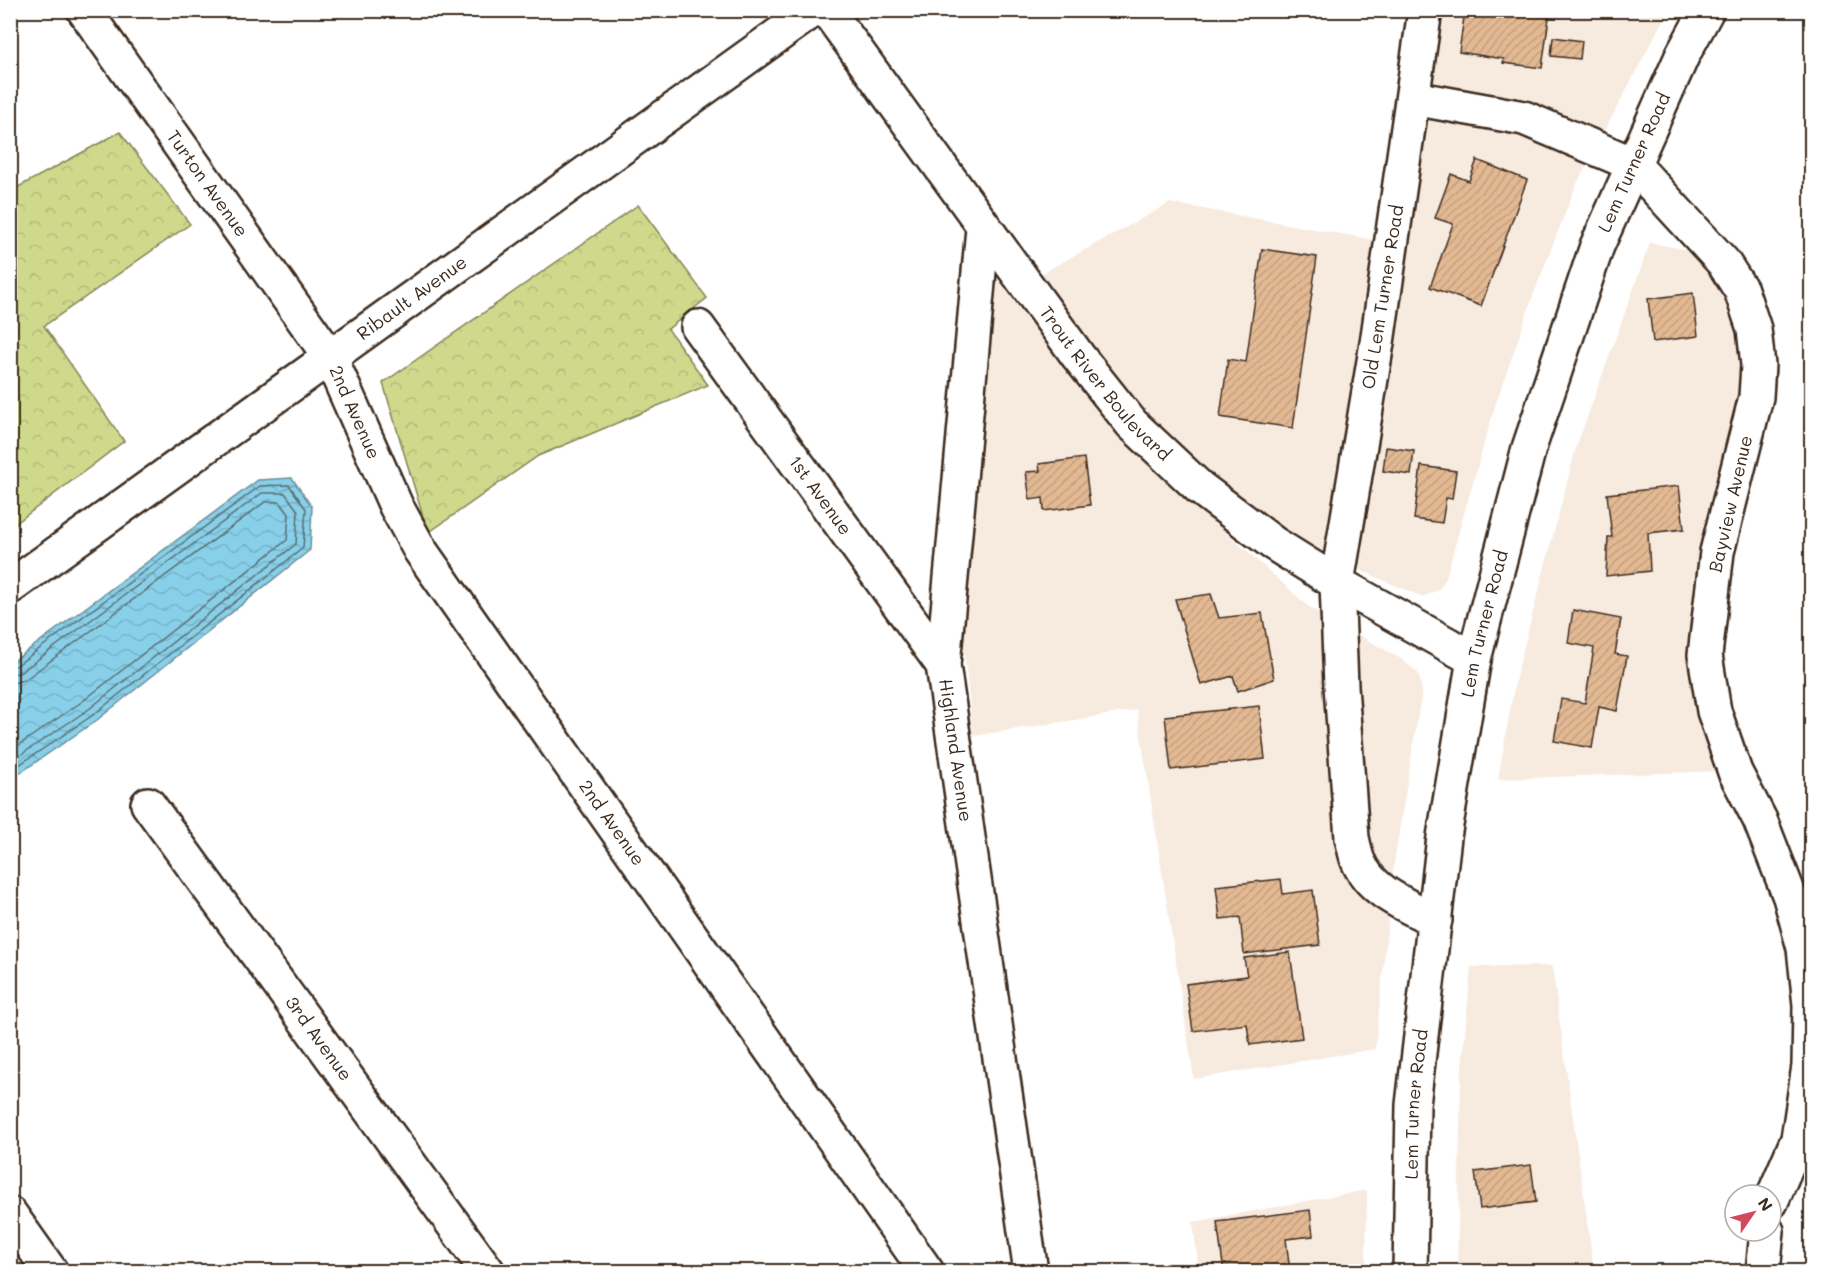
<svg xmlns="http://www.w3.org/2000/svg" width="1822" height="1282" font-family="Mali,sans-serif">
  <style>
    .built { fill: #f7eadf }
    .forest { fill: url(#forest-crowns); stroke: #858255; stroke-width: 1.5 }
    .water { fill: url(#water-waves); stroke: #698e98; stroke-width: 1.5 }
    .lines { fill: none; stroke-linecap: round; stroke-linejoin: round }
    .shore { stroke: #5a6c6f; stroke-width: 1.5 }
    .building { fill: url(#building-hatch); stroke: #3b2a1e; stroke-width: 1.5 }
    .minor-casing { stroke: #3b2a1e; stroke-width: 38 }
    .major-casing { stroke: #3b2a1e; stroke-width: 38 }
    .minor { stroke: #fff; stroke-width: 33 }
    .major { stroke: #fff; stroke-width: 33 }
    .labels { text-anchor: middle; stroke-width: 4.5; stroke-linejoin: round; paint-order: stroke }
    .street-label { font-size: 18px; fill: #3b2a1e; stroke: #fff }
  </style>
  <defs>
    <pattern id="forest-crowns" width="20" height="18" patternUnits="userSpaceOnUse" patternTransform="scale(1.5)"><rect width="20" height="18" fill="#cfd98c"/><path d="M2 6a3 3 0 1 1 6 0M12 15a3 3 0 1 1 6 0" fill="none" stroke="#b3ba78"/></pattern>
    <pattern id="water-waves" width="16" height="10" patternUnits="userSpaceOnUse" patternTransform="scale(1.5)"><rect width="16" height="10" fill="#88d0e9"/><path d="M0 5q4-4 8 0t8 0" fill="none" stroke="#76b3c7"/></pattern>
    <pattern id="building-hatch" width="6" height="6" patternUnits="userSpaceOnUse" patternTransform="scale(1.5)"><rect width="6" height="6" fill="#e3b993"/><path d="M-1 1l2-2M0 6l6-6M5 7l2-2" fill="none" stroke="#c49f7e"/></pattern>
  </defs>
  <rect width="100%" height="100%" fill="#fff"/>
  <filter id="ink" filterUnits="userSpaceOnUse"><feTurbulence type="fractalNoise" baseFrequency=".0167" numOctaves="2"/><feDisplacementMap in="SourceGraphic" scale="12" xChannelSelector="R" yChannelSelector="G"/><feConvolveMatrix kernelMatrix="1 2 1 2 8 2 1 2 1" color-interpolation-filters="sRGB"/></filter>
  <g filter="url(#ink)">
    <path class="built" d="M1441 11H1668L1576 185 1534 293 1494 409 1445 580 1439 589 1423 597 1320 553 1235 493 1156 422 1104 361 1041 274 1170 203 1369 239 1408 240Z
      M1650 243 1700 252 1737 311 1746 364 1738 419 1699 559 1692 624V684L1721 771 1498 779 1516 677 1576 448Z
      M996 277 1120 433 1173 485 1309 607 1401 659 1418 673 1422 690 1394 863 1375 1049 1194 1079 1137 710 973 736 962 630Z
      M1552 966 1594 1271 1457 1272 1461 1079 1471 967Z
      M1367 1190 1366 1271H1199L1193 1222Z"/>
    <path class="forest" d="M120 132 190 224 44 326 124 441 11 527V191Z
      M638 205 707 298 668 329 708 385 538 456 428 533 383 383Z"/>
    <path class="water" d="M292 478 312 507 310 550 97 720 11 779V663L258 480Z"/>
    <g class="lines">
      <path class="shore" d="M10 667 16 666 260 486 289 485 306 509 303 548 93 715 10 771
        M10 675 21 672 262 493H285L298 511 296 544 89 709 10 762
        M10 684 26 679 265 502H280L289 514 287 540 83 701 10 751"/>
    </g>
    <path class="building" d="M1465 10H1550L1542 68 1503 63 1504 59 1459 52Z
      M1553 37 1582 41 1580 59 1551 56Z
      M1477 160 1527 180 1481 306 1430 287 1453 224 1435 218 1451 174 1469 181Z
      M1262 249 1317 257 1293 428 1220 417 1228 359 1246 362Z
      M1693 293 1698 336 1653 342 1648 299Z
      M1386 447 1414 451 1411 475 1383 471Z
      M1084 458 1090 505 1044 511 1043 498 1030 500 1026 472 1040 471 1039 464Z
      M1421 466 1456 471 1452 499 1446 498 1442 523 1414 519Z
      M1679 486 1684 529 1648 533 1650 571 1606 576 1608 537H1612L1607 494Z
      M1211 594 1219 618 1262 613 1274 679 1238 691 1233 676 1201 685 1175 599Z
      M1573 610 1621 619 1615 654 1627 656 1617 711 1599 707 1592 748 1554 741 1561 699 1585 703 1594 648 1568 643Z
      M1259 706 1265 759 1171 770 1165 716Z
      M1281 879 1283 894 1313 890 1320 945 1244 954 1240 917 1220 919 1216 886Z
      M1290 952 1302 1038 1250 1045 1247 1024 1193 1031 1186 984 1247 976 1244 958Z
      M1531 1165 1536 1202 1480 1209 1475 1172Z
      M1310 1210 1313 1236 1286 1239 1290 1272H1224L1217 1222Z"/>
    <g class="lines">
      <g class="minor-casing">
        <g id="minor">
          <path id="s1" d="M84 10 330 357 396 506 420 550 927 1272"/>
          <path id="s2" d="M827 10 1078 356 1132 424 1200 488 1273 543 1337 583 1474 659"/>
          <path d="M1425 10 1377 343 1337 583 1341 686 1352 838C1354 845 1355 854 1358 861 1371 892 1406 905 1435 920"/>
          <path d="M1413 98 1524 118 1633 164 1723 262 1741 290 1754 329 1758 365 1756 397 1717 552 1705 655 1714 711 1735 772 1760 820 1790 897 1804 948 1810 1005 1809 1066 1798 1139 1771 1202"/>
          <path id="s3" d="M983 228 943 665 1031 1272"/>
          <path id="s4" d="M698 327 943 665"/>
          <path id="s5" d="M10 587 813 10"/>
          <path id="s6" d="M148 804 488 1272"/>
          <path d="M10 1214 51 1272"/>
          <path d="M1763 1272 1767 1231"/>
        </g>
      </g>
      <g class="major-casing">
        <g id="major">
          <path id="s7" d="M1410 1272 1413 1105 1444 837 1474 659 1529 448 1597 246 1683 54 1707 10"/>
        </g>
      </g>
      <use href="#minor" class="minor"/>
      <use href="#major" class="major"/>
    </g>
  </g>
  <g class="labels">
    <g class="street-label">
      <text dy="6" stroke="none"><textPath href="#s7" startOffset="1140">Lem Turner Road</textPath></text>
      <text dy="6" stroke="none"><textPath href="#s1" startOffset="213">Turton Avenue</textPath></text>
      <text transform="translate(1383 297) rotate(-81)" y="6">Old Lem Turner Road</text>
      <text dy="6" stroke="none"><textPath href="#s5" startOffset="495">Ribault Avenue</textPath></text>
      <text dy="6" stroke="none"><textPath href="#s2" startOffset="466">Trout River Boulevard</textPath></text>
      <text dy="6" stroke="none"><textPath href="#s1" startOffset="486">2nd Avenue</textPath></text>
      <text dy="6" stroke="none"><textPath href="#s4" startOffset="208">1st Avenue</textPath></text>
      <text transform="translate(1731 504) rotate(-77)" y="6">Bayview Avenue</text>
      <text dy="6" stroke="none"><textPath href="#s7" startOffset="654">Lem Turner Road</textPath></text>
      <text dy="6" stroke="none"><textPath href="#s3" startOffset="525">Highland Avenue</textPath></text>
      <text dy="6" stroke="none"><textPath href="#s1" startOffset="972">2nd Avenue</textPath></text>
      <text dy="6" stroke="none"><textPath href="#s6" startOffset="290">3rd Avenue</textPath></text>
      <text dy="6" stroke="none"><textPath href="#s7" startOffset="168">Lem Turner Road</textPath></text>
    </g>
  </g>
  <rect width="1822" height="1282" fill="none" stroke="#fff" stroke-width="36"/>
  <rect x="18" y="18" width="1786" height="1246" fill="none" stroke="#3b2a1e" stroke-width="2" filter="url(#ink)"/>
  <g transform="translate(1753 1213) rotate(55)"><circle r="28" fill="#ffffff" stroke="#b1aaa5" stroke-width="1.5"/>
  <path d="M0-4.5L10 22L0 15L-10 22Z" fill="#d1495b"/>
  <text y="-9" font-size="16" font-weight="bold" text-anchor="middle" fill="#3b2a1e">N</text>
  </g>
</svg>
